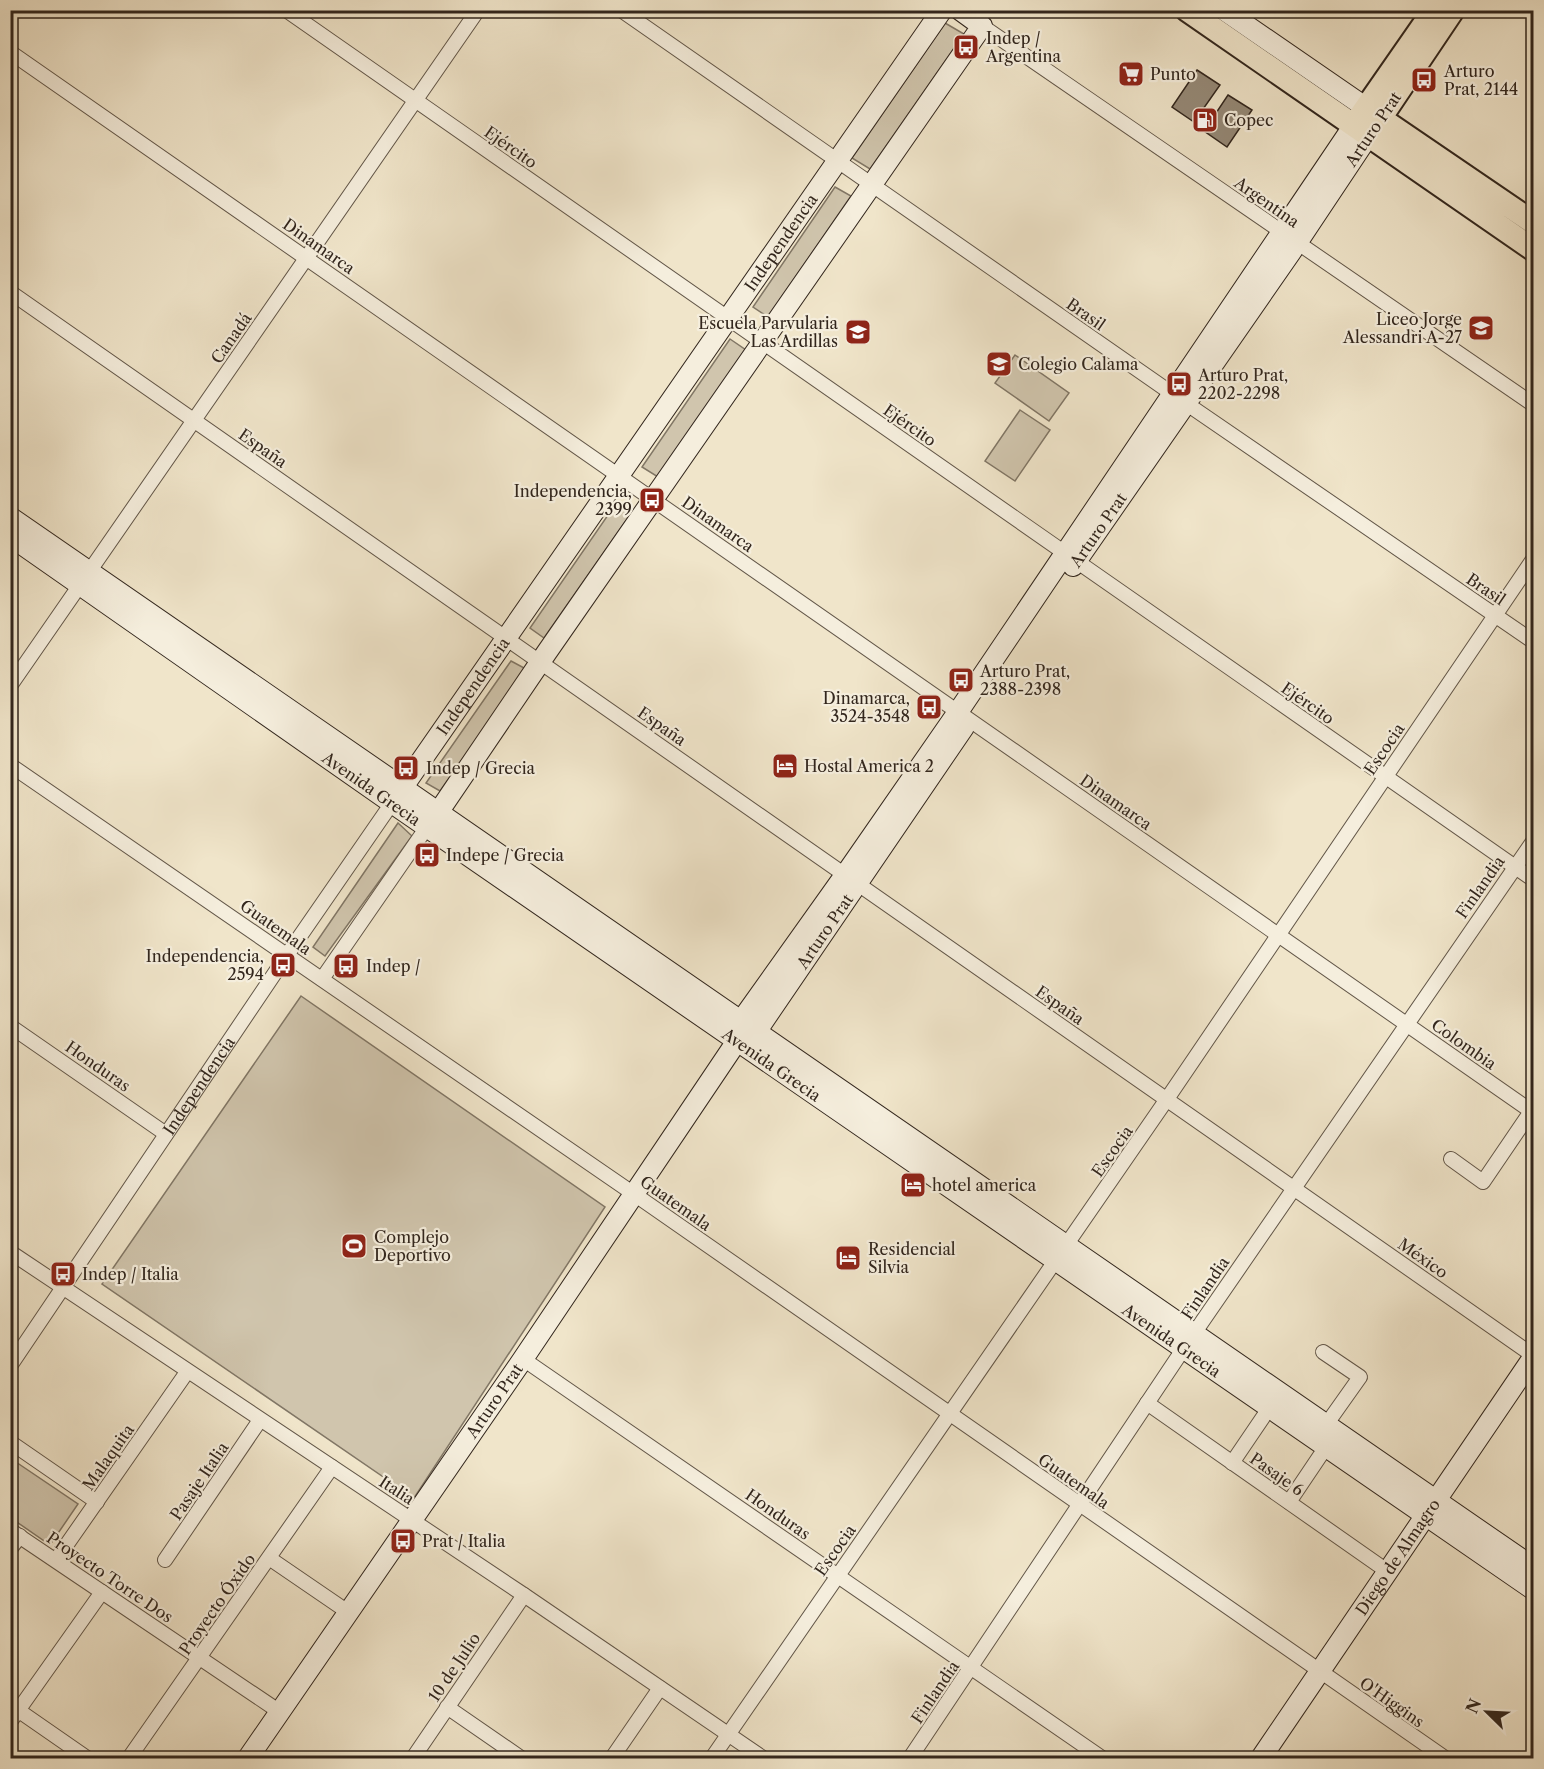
<svg xmlns="http://www.w3.org/2000/svg" width="1544" height="1769" font-family="'Libre Caslon Text',serif">
  <style>
    .green { fill: #d0c5ad; stroke: #817665; stroke-width: 1.5 }
    .building { fill: #958977; stroke: #32261d; stroke-width: 1.5 }
    .lines { fill: none; stroke-linecap: round; stroke-linejoin: round }
    .street-casing { stroke: #625648; stroke-width: 16 }
    .secondary-casing { stroke: #32261d; stroke-width: 22 }
    .primary-casing { stroke: #32261d; stroke-width: 26 }
    .street { stroke: #f5eedd; stroke-width: 14 }
    .secondary { stroke: #f5eedd; stroke-width: 20 }
    .primary { stroke: #f0e5ca; stroke-width: 22 }
    .labels { text-anchor: middle; stroke-width: 4.5; stroke-linejoin: round; paint-order: stroke }
    .poi-label { font-size: 16px; fill: #32261d; stroke: #f5eedd; text-anchor: start }
    .street-label { font-size: 16px; fill: #32261d; stroke: #f5eedd }
  </style>
  <rect width="100%" height="100%" fill="#f0e5ca"/>
  <filter id="stains"><feTurbulence type="fractalNoise" baseFrequency=".00333" numOctaves="4"/><feColorMatrix values="0 0 0 0 .2 0 0 0 0 .09 0 0 0 0 .02 0 0 0 .5 -.17"/></filter>
  <radialGradient id="worn" r=".72"><stop offset=".6" stop-color="#630" stop-opacity="0"/><stop offset="1" stop-color="#630" stop-opacity=".3"/></radialGradient>
  <path class="green" d="M945 23 964 34 870 169 852 158Z
    M835 187 851 196 768 317 753 307Z
    M730 339 746 350 658 477 642 467Z
    M1015 355 1069 393 1049 421 995 383Z
    M1020 410 1050 430 1015 481 985 461Z
    M617 502 632 512 544 638 530 628Z
    M511 661 526 669 440 791 426 783Z
    M398 823 412 836 325 956 313 947Z
    M301 996 605 1207 414 1498 102 1284Z
    M10 1458 78 1504 50 1545 11 1518Z"/>
  <path class="building" d="M1197 70 1220 85 1194 122 1172 107Z
    M1228 95 1252 110 1227 147 1204 131Z"/>
  <g class="lines">
    <g class="street-casing">
      <g id="street">
        <path d="M286 10 1534 880"/>
        <path d="M621 10 1187 404 1534 642"/>
        <path d="M982 26 1534 405"/>
        <path d="M10 52 1534 1113"/>
        <path d="M10 292 1534 1356"/>
        <path d="M10 686 478 10"/>
        <path d="M10 765 634 1194 1445 1758"/>
        <path d="M322 979 427 827"/>
        <path d="M10 1026 166 1134"/>
        <path d="M1451 1159 1483 1182 1534 1107"/>
        <path d="M10 1252 524 1595 763 1758"/>
        <path d="M1323 1352 1360 1377 1326 1425"/>
        <path d="M523 1359 1102 1758"/>
        <path id="s1" d="M10 1366 287 955 392 803"/>
        <path d="M1147 1403 1387 1571"/>
        <path d="M10 1442 97 1502"/>
        <path d="M1232 1463 1270 1407"/>
        <path d="M1289 1502 1326 1447"/>
        <path d="M10 1530 280 1712"/>
        <path d="M10 1549 20 1536"/>
        <path d="M269 1558 348 1612"/>
        <path d="M56 1560 187 1372"/>
        <path d="M165 1560 260 1420"/>
        <path d="M12 1706 87 1758"/>
        <path d="M447 1707 521 1758"/>
        <path d="M10 1722 102 1592"/>
        <path d="M129 1758 332 1467"/>
        <path d="M413 1758 524 1595"/>
        <path d="M612 1758 660 1688"/>
        <path d="M712 1758 1167 1099 1534 558"/>
        <path d="M910 1758 1184 1348 1534 840"/>
      </g>
    </g>
    <g class="secondary-casing">
      <g id="secondary">
        <path d="M1224 10 1378 116"/>
        <path d="M10 517 1534 1568"/>
        <path id="s2" d="M10 536 392 803 1534 1590"/>
        <path id="s3" d="M1073 566 1291 252 1369 135"/>
        <path id="s4" d="M396 797 942 10"/>
        <path d="M431 823 547 652 982 26 960 10"/>
        <path id="s5" d="M745 1037 756 1032 964 727"/>
        <path id="s6" d="M248 1758 523 1359 737 1041 741 1021 845 875 958 712 1354 125"/>
        <path id="s7" d="M1261 1758 1534 1356"/>
      </g>
    </g>
    <g class="primary-casing">
      <path id="primary" d="M1187 10 1534 250
        M1380 118 1534 223
        M1354 125 1434 10
        M1373 129 1453 10"/>
    </g>
    <use href="#street" class="street"/>
    <use href="#secondary" class="secondary"/>
    <use href="#primary" class="primary"/>
  </g>
  <defs>
    <g id="bus-square" transform="scale(1.35)"><rect x="-9" y="-9" width="18" height="18" rx="4" fill="#8f2418" stroke="#f5eedd"/><path d="M-5-6H5V4H4V6H2V4H-2V6H-4V4H-5ZM-3.5-4V0h7V-4ZM-3.5 1.2v1.5H-2V1.2ZM2 1.2v1.5H3.5V1.2Z" fill="#fff"/></g>
    <g id="supermarket-square" transform="scale(1.35)"><rect x="-9" y="-9" width="18" height="18" rx="4" fill="#8f2418" stroke="#f5eedd"/><path d="M-6-5.5h2.5l.6 2H6L4.5 2H-2.5L-4.4-4H-6ZM-1.5 3.2a1.3 1.3 0 1 0 .1 0ZM3 3.2a1.3 1.3 0 1 0 .1 0Z" fill="#fff"/></g>
    <g id="fuel-square" transform="scale(1.35)"><rect x="-9" y="-9" width="18" height="18" rx="4" fill="#8f2418" stroke="#f5eedd"/><path d="M-5.5-6h7V0h2V4h1.3V-2.5L3-4.5l.8-.8L6-3V5H2.5V1h-1V6h-7ZM-4.2-4.7v3.2H.2V-4.7Z" fill="#fff"/></g>
    <g id="school-square" transform="scale(1.35)"><rect x="-9" y="-9" width="18" height="18" rx="4" fill="#8f2418" stroke="#f5eedd"/><path d="M0-5L7-2L0 1L-7-2ZM-4 1L0 2.5L4 1V4Q0 6-4 4Z" fill="#fff"/></g>
    <g id="hotel-square" transform="scale(1.35)"><rect x="-9" y="-9" width="18" height="18" rx="4" fill="#8f2418" stroke="#f5eedd"/><path d="M-6-4.5h1.5V1H6V5H4.5V3h-9V5H-6ZM-4 0a1.8 1.8 0 1 1 3.6 0ZM.5 0V-2.5h3Q6-2.5 6 0Z" fill="#fff"/></g>
    <g id="stadium-square" transform="scale(1.35)"><rect x="-9" y="-9" width="18" height="18" rx="4" fill="#8f2418" stroke="#f5eedd"/><path d="M0-5a6.5 5 0 1 0 0 10a6.5 5 0 1 0 0-10ZM-3.5-1.8h7v3.6h-7Z" fill="#fff"/></g>
  </defs>
  <g fill-rule="evenodd">
    <use href="#bus-square" x="966" y="47"/>
    <use href="#supermarket-square" x="1131" y="74"/>
    <use href="#bus-square" x="1424" y="80"/>
    <use href="#fuel-square" x="1205" y="120"/>
    <use href="#school-square" x="1481" y="328"/>
    <use href="#school-square" x="858" y="332"/>
    <use href="#school-square" x="999" y="364"/>
    <use href="#bus-square" x="1179" y="384"/>
    <use href="#bus-square" x="652" y="500"/>
    <use href="#bus-square" x="961" y="680"/>
    <use href="#bus-square" x="929" y="707"/>
    <use href="#hotel-square" x="785" y="766"/>
    <use href="#bus-square" x="406" y="768"/>
    <use href="#bus-square" x="427" y="855"/>
    <use href="#bus-square" x="283" y="965"/>
    <use href="#bus-square" x="346" y="966"/>
    <use href="#hotel-square" x="913" y="1185"/>
    <use href="#stadium-square" x="354" y="1246"/>
    <use href="#hotel-square" x="848" y="1258"/>
    <use href="#bus-square" x="63" y="1274"/>
    <use href="#bus-square" x="403" y="1541"/>
  </g>
  <g class="labels">
    <g class="poi-label">
      <text x="986" y="44">Indep /<tspan x="986" dy="18">Argentina</tspan></text>
      <text x="1444" y="77">Arturo<tspan x="1444" dy="18">Prat, 2144</tspan></text>
      <text x="1150" y="80">Punto</text>
      <text x="1224" y="126">Copec</text>
      <text x="1462" y="325" text-anchor="end">Liceo Jorge<tspan x="1462" dy="18">Alessandri A-27</tspan></text>
      <text x="838" y="329" text-anchor="end">Escuela Parvularia<tspan x="838" dy="18">Las Ardillas</tspan></text>
      <text x="1018" y="370">Colegio Calama</text>
      <text x="1198" y="381">Arturo Prat,<tspan x="1198" dy="18">2202-2298</tspan></text>
      <text x="632" y="497" text-anchor="end">Independencia,<tspan x="632" dy="18">2399</tspan></text>
      <text x="980" y="677">Arturo Prat,<tspan x="980" dy="18">2388-2398</tspan></text>
      <text x="910" y="704" text-anchor="end">Dinamarca,<tspan x="910" dy="18">3524-3548</tspan></text>
      <text x="804" y="772">Hostal America 2</text>
      <text x="426" y="774">Indep / Grecia</text>
      <text x="446" y="861">Indepe / Grecia</text>
      <text x="264" y="962" text-anchor="end">Independencia,<tspan x="264" dy="18">2594</tspan></text>
      <text x="366" y="972">Indep /</text>
      <text x="932" y="1191">hotel america</text>
      <text x="374" y="1243">Complejo<tspan x="374" dy="18">Deportivo</tspan></text>
      <text x="868" y="1255">Residencial<tspan x="868" dy="18">Silvia</tspan></text>
      <text x="82" y="1280">Indep / Italia</text>
      <text x="422" y="1547">Prat / Italia</text>
    </g>
    <g class="street-label">
      <text transform="translate(1373 129) rotate(-56)" y="6">Arturo Prat</text>
      <text transform="translate(511 147) rotate(35)" y="6">Ejército</text>
      <text transform="translate(1267 202) rotate(35)" y="6">Argentina</text>
      <text dy="6" stroke="none"><textPath href="#s4" startOffset="675">Independencia</textPath></text>
      <text transform="translate(319 246) rotate(35)" y="6">Dinamarca</text>
      <text transform="translate(1086 314) rotate(35)" y="6">Brasil</text>
      <text transform="translate(231 338) rotate(-55)" y="6">Canadá</text>
      <text transform="translate(910 425) rotate(35)" y="6">Ejército</text>
      <text transform="translate(263 448) rotate(35)" y="6">España</text>
      <text transform="translate(718 524) rotate(35)" y="6">Dinamarca</text>
      <text dy="6" stroke="none"><textPath href="#s3" startOffset="44">Arturo Prat</textPath></text>
      <text transform="translate(1486 589) rotate(34)" y="6">Brasil</text>
      <text dy="6" stroke="none"><textPath href="#s4" startOffset="135">Independencia</textPath></text>
      <text transform="translate(1308 703) rotate(35)" y="6">Ejército</text>
      <text transform="translate(662 726) rotate(35)" y="6">España</text>
      <text transform="translate(1384 749) rotate(-56)" y="6">Escocia</text>
      <text dy="6" stroke="none"><textPath href="#s2" startOffset="441">Avenida Grecia</textPath></text>
      <text transform="translate(1116 802) rotate(35)" y="6">Dinamarca</text>
      <text transform="translate(1480 887) rotate(-55)" y="6">Finlandia</text>
      <text transform="translate(276 927) rotate(35)" y="6">Guatemala</text>
      <text dy="6" stroke="none"><textPath href="#s5" startOffset="134">Arturo Prat</textPath></text>
      <text transform="translate(1060 1005) rotate(35)" y="6">España</text>
      <text transform="translate(1464 1044) rotate(35)" y="6">Colombia</text>
      <text dy="6" stroke="none"><textPath href="#s2" startOffset="927">Avenida Grecia</textPath></text>
      <text transform="translate(98 1066) rotate(35)" y="6">Honduras</text>
      <text dy="6" stroke="none"><textPath href="#s1" startOffset="338">Independencia</textPath></text>
      <text transform="translate(1112 1151) rotate(-55)" y="6">Escocia</text>
      <text transform="translate(676 1203) rotate(35)" y="6">Guatemala</text>
      <text transform="translate(1423 1258) rotate(35)" y="6">México</text>
      <text transform="translate(1205 1288) rotate(-56)" y="6">Finlandia</text>
      <text dy="6" stroke="none"><textPath href="#s2" startOffset="1413">Avenida Grecia</textPath></text>
      <text dy="6" stroke="none"><textPath href="#s6" startOffset="434">Arturo Prat</textPath></text>
      <text transform="translate(108 1457) rotate(-55)" y="6">Malaquita</text>
      <text transform="translate(1277 1474) rotate(35)" y="6">Pasaje 6</text>
      <text transform="translate(199 1481) rotate(-56)" y="6">Pasaje Italia</text>
      <text transform="translate(1074 1481) rotate(35)" y="6">Guatemala</text>
      <text transform="translate(397 1490) rotate(33)" y="6">Italia</text>
      <text transform="translate(778 1514) rotate(35)" y="6">Honduras</text>
      <text transform="translate(835 1550) rotate(-55)" y="6">Escocia</text>
      <text dy="6" stroke="none"><textPath href="#s7" startOffset="243">Diego de Almagro</textPath></text>
      <text transform="translate(110 1577) rotate(34)" y="6">Proyecto Torre Dos</text>
      <text transform="translate(217 1604) rotate(-55)" y="6">Proyecto Óxido</text>
      <text transform="translate(454 1667) rotate(-56)" y="6">10 de Julio</text>
      <text transform="translate(935 1692) rotate(-56)" y="6">Finlandia</text>
      <text transform="translate(1392 1702) rotate(35)" y="6">O'Higgins</text>
    </g>
  </g>
  <rect width="1544" height="1769" fill="none" stroke="#f0e5ca" stroke-width="36"/>
  <rect x="12" y="12" width="1520" height="1745" fill="none" stroke="#32261d" stroke-width="3"/>
  <rect x="18" y="18" width="1508" height="1733" fill="none" stroke="#32261d" stroke-width="1.5"/>
  <g transform="translate(1487 1712) rotate(294)" stroke="#f5eedd" stroke-width="4.5" paint-order="stroke">
  <path d="M0-4.5L10 22L0 15L-10 22Z" fill="#32261d"/>
  <text y="-9" font-size="16" font-weight="bold" text-anchor="middle" fill="#32261d">N</text>
  </g>
  <rect width="100%" height="100%" filter="url(#stains)"/>
  <rect width="100%" height="100%" fill="url(#worn)"/>
</svg>
